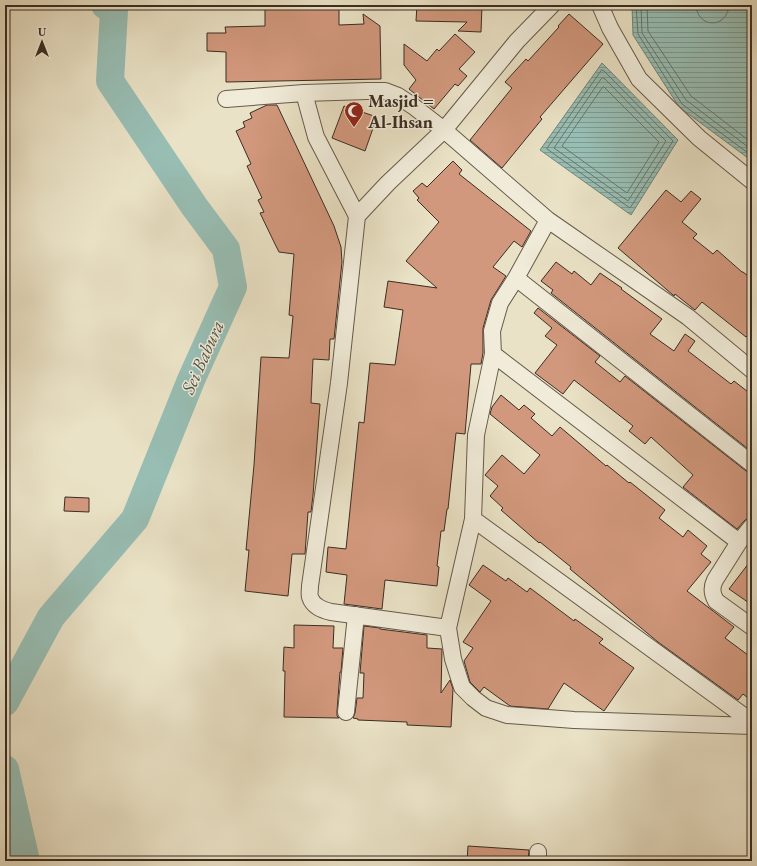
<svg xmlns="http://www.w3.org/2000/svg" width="757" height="866" font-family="'EB Garamond',serif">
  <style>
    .water { fill: url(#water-rules); stroke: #72847a }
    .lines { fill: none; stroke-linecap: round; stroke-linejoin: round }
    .shore { stroke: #69766b; stroke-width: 1 }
    .river { stroke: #98beb4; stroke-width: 28 }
    .building { fill: #d2987d; stroke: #3a2d22 }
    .minor-casing { stroke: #665a4b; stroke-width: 18 }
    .minor { stroke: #f1ecda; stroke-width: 16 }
    .labels { text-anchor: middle; stroke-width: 3; stroke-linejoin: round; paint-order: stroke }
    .poi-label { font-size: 18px; font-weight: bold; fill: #3a2d22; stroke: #f1ecda; text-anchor: start }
    .water-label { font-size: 19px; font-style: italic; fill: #525146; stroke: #f1ecda }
  </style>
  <defs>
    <pattern id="water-rules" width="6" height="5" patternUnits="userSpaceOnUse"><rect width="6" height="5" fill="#98beb4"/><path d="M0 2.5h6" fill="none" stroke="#7d9b92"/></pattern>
  </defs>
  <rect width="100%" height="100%" fill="#eae2c6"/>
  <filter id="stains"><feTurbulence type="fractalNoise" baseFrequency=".005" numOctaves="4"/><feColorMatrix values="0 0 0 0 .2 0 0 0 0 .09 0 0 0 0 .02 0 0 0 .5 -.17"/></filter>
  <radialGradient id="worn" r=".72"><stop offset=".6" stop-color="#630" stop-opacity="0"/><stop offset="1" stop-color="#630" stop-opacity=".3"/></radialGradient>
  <path class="water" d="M632 5H710L712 9 714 5H752V161L679 107 633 35Z
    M602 63 678 140 631 215 540 150Z"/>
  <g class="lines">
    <path class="shore" d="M636 5 638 34 682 104 752 156
      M641 5 642 33 686 100 752 150
      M647 5 648 31 691 96 752 143
      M696 5C697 29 728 29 729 5
      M602 70 604 71 673 141 630 208 547 149Z
      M603 78 605 79 666 141 628 201 554 148 601 79Z
      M604 87 659 142 627 193 562 146 602 88Z"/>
    <path class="river" d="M5 702 51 617 135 519 191 380 233 287 226 249 194 206 110 81 114 11 105 5
      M5 769 26 861"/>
  </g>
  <path class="building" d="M265 5H339V25L364 24 363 14 380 26 381 79 226 82V52L207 51V33H226L225 27 265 26Z
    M417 5H482L481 32 458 31 467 22 416 21Z
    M569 14 603 44 540 117 542 119 502 168 470 140 512 88 505 82 526 59 528 61 559 27 558 26Z
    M455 34 475 52 459 69 467 76 458 86 455 84 434 109 409 89 416 80 404 65V44L427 61 437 49 439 51Z
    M267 105H277L334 226 341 247 342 262 334 339H330L329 360 313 359 311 403 320 404 313 495 311 512H308L305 554H292L288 596 245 591 249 550H246L254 465 261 357 289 358 293 316 289 315 294 254 279 252 274 242 260 213 264 212 258 200 262 198 247 166 251 164 236 131 245 127 243 122 252 118 250 113Z
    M344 106 377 117 365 151 332 138Z
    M453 161 462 170 459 174 531 231 522 247 514 241 493 267 506 276 491 300 483 328V353L481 364H471L465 434 456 433 448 509H447L444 531H441L439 549 437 566 439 567 437 586 385 580 382 609 344 604 347 575 326 572 328 547 346 549 359 422 364 423 370 363 395 365 403 310 384 307 388 281 437 288 406 261 439 222 417 200 419 198 413 191 422 183 427 187Z
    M666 190 681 202 691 191 701 199 682 222 697 234 693 238 713 254 717 250 742 272H743L752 279V341L746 336V337L702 302 695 310 675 294 674 296 673 295 618 248Z
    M556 262 572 274 574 271 591 285 600 273 622 288 621 289 662 319 650 334 674 351 685 334 695 341 688 351 731 384 734 381 752 395V452L551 293 553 290 541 281Z
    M538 308 600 356 595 362 620 382 625 376 746 471 752 473V514L750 517 745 520 737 529 683 487 693 475 651 437 645 444 629 431 633 426 574 380 563 394 535 373 557 345 545 336 552 328 534 313Z
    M501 395 519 410 524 405 535 414 531 418 552 436 560 427 606 466 607 465 629 483 630 482 665 510 659 518 683 537 688 530 707 546 701 554 711 562 687 591 734 627 725 638 752 658V701L743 694 738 700 658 642 570 569 571 567 540 542 539 543 501 510 503 508 490 496 498 486 485 475 502 455 524 474 540 455 490 414 492 407Z
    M65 497 89 498V512L64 511Z
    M752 559V605L729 589Z
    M483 565 506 581 508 578 527 592 530 588 574 621 575 619 603 639 599 643 634 668 604 711 564 683 548 709 510 706 484 687 480 692 470 682 464 661 473 648 463 642 491 601 469 585Z
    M294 625 334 626 333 648H343L341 672H340L337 711V716L339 718 284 717 285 671H283L284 647 294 648Z
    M364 626 380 628V629L427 635V648L442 649 441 693 450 680 453 689 451 727 407 725V722L358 720V719L353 718 355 713 357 698H363L364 673H360Z
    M468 846 529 850 528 861H467Z"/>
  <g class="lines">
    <g class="minor-casing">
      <path id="minor" d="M600 5 610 28 639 79 699 138 752 181
        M304 93 316 137 357 216
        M226 99 304 93 367 91H385L398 96 413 106 444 130 548 220 688 317 752 370
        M548 220 516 278 500 303 492 331 493 354 476 435 473 519 448 628 453 659 462 687 473 698 486 708 507 715 574 720 752 726
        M516 278 752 464
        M493 354 739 542
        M473 519 752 722
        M752 526 739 542 715 580C711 588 712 594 716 601L752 627
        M448 628 331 612C323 610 313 607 310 597 309 594 310 590 310 586L339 383 357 216 388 183 444 130 517 41 552 5
        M346 712 356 615
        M538 852V861"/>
    </g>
    <use href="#minor" class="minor"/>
  </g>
  <defs>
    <g id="mosque-pin" transform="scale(1)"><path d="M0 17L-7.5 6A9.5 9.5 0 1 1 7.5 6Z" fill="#8f2418" stroke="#f1ecda"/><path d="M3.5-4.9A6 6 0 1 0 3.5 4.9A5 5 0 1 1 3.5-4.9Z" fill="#fff"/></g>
  </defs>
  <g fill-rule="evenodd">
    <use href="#mosque-pin" x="354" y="111"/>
  </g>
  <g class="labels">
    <g class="poi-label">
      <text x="368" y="107">Masjid =<tspan x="368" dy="21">Al-Ihsan</tspan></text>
    </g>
    <g class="water-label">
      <text transform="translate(202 357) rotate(-66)" y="7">Sei Babura</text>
    </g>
  </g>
  <rect width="757" height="866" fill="none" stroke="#eae2c6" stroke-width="20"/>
  <rect x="6" y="6" width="745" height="854" fill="none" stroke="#3a2d22" stroke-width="2"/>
  <rect x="10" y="10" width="737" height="846" fill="none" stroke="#3a2d22"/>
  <g transform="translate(42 42)" stroke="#f1ecda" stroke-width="3" paint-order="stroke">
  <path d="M0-3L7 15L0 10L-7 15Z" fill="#3a2d22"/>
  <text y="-6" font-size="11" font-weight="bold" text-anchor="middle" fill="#3a2d22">U</text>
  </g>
  <rect width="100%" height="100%" filter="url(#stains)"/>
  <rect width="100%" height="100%" fill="url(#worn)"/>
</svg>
